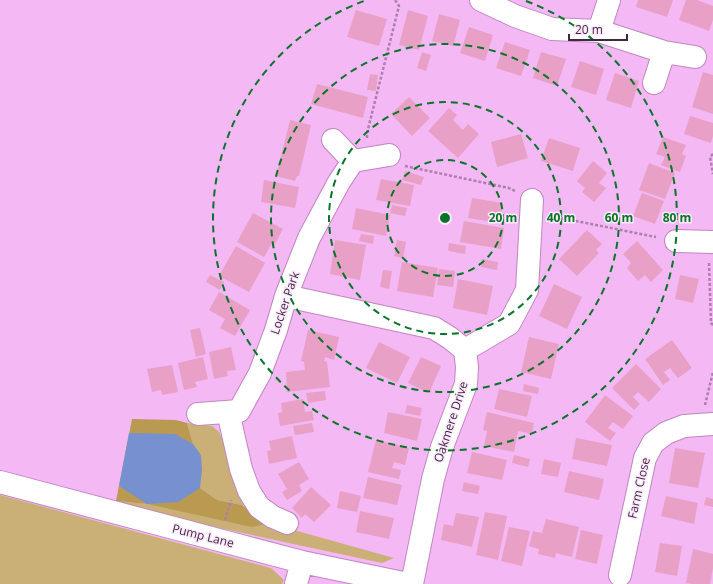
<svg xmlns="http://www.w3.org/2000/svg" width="713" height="584" font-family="'Open Sans',sans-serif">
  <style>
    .green { fill: #cab077 }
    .forest { fill: #b99a50 }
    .water { fill: #7690d0 }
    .building { fill: #e9a0c7 }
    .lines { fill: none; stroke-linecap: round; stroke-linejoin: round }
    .minor-casing { stroke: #c086c0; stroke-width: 24 }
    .path { stroke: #ad7fad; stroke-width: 2.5; stroke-dasharray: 3 2; stroke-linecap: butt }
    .minor { stroke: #fff; stroke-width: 22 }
    .ring { fill: none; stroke: #077427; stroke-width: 2; stroke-dasharray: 7 5 }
    .labels { text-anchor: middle; stroke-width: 3; stroke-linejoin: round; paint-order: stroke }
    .street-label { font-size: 12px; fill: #402840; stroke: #fce9fc }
    .centre { fill: #077427; stroke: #fce9fc; stroke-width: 2 }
    .ring-label { font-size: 12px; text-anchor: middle; font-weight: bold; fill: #077427; stroke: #fce9fc; stroke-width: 3; stroke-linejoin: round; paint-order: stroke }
  </style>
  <rect width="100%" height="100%" fill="#f4b8f4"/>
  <path class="green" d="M187 423 212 426 219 432 252 507 217 500 200 488 186 470 193 444Z
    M0 495 271 568 284 580 282 584H0Z
    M116 501 147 504 276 525 394 558 382 563 122 507Z"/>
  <path class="forest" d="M132 419 176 420 187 423 193 444 183 455 200 488 217 500 242 505 266 524 252 527 147 504 116 501Z"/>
  <path class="water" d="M129 433 175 434 193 444 201 455 202 470 200 488 178 502 147 504 119 486Z"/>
  <path class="building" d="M638 0H673L667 17 636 7Z
    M686 0H697L713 6V20L709 31 679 20Z
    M356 10 387 19 379 46 347 37Z
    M408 10 428 16 419 50 399 45Z
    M439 14 460 20 453 46 432 41Z
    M469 27 493 35 485 61 460 53Z
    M505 42 530 50 521 76 496 68Z
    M422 52 431 55 426 71 417 68Z
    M541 52 566 59 557 86 533 78Z
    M580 61 604 69 596 95 571 87Z
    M703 72 713 75V114L692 107Z
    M615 73 639 81 631 108 606 100Z
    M370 74 378 75 376 91 367 90Z
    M317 84 368 97 363 118 311 104Z
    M409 97 430 118 412 136 391 114Z
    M449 108 457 115 453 120 463 130 468 124 479 134 458 158 428 131Z
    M690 116 713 123V136L711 143 684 134Z
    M290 120 311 125 299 176H297L295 181 276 176Z
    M521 134 528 158 497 167 491 142Z
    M663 137 686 145 682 154 686 156 680 172 661 165 665 157 656 154Z
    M549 138 580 148 573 171 541 161Z
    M593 161 607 173 599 183 606 188 594 202 582 192 585 188 577 181Z
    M649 163 675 173 665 199 639 190Z
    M405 171 424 177 421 185 402 180Z
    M381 179 414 185 410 206 376 200Z
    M264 180 299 187 295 208 261 202Z
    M642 193 664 201 655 224 633 216Z
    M472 198 503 203 499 223 468 218Z
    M392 205 407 208 405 216 390 213Z
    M356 208 390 215 386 236 352 229Z
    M253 213 283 229 275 244 272 243 264 257 237 242Z
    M464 221 504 228 501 249 460 242Z
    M587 230 602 244 596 250 599 253 577 276 559 259Z
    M361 234 374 236 373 244 359 241Z
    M335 240 366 245 360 280 330 274Z
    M397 240 406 242 403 258 394 256Z
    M637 241 663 270 651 282 645 275 638 281 627 268 631 263 623 254Z
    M449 243 466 246 465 254 448 251Z
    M236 246 265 263 249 292 219 276Z
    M482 259 498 262 497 270 481 267Z
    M402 262 438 268 433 297 397 291Z
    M439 269 455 271 453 287 437 285Z
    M383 270 392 271 389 289 380 287Z
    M210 275 224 282 220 290 206 282Z
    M680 275 699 279 693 303 675 299Z
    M458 279 493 286 487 315 453 308Z
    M554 284 582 297 567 329 539 316Z
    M219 292 250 310 235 336 220 328 225 319 209 310Z
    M200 328 206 354 196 357 190 330Z
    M308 330 339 337 334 360 325 357 324 361 327 362 330 387 287 392 286 372 305 370 304 362 301 361Z
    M529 337 559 344 551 379 521 372Z
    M672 340 692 368 678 378 670 368 664 372 670 380 663 385 645 359Z
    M379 342 410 357 397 383 366 368Z
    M231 347 236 370 227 371 228 376 214 379 209 352Z
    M203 357 208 379 195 382 197 387 184 390 178 363Z
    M421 357 441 366 429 393 408 383Z
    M636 364 661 389 649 402 638 392 633 397 640 404 634 410 612 388Z
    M172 365 178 392 162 395 161 390 152 392 147 369Z
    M524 384 539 388 538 394 523 391Z
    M499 389 532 396 527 417 494 409Z
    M325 391 326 400 308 403 306 393Z
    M605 395 633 416 623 429 613 422 608 428 616 433 610 441 585 422Z
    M303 399 305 412 312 411 314 420 280 426 278 413 282 412 281 403Z
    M407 405 422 408 420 416 405 413Z
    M388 412 422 419 417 441 384 433Z
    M487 412 534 423 532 434 518 431 514 452 484 446 487 431 483 430Z
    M312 423 314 432 295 435 293 426Z
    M292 436 297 458 269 464 267 451 271 450 269 441Z
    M576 438 612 445 607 466 572 459Z
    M376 440 409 448 405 465 394 462 392 468 401 470 399 479 368 472Z
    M675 448 705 453 698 488 669 483Z
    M472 452 507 460 502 480 467 473Z
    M514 455 530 459 528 467 512 463Z
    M544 459 561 463 558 477 541 474Z
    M299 462 309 479 299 485 302 491 287 500 282 492 287 489 278 474Z
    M569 471 604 479 599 500 564 492Z
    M368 477 402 485 397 505 363 498Z
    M464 482 480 486 478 494 462 491Z
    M311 487 331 505 314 522 305 514 302 518 292 508Z
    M340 491 361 496 357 512 337 508Z
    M666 496 698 503 694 524 661 516Z
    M706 497 713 499V507L704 505Z
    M360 511 394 518 389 539 356 532Z
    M485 512 507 516 498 560 476 555Z
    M456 513 479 517 472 547 441 540 444 524 453 526Z
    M546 519 579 527 572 557 556 553 555 558 538 554 539 549 529 546 533 531 542 533Z
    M509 527 530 531 522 566 501 561Z
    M581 530 603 535 597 564 575 559Z
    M660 543 682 546 677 576 655 572Z
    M693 549 713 554V568L710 584H692L686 583Z"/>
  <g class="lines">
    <g class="minor-casing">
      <path id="minor" d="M481 0 515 16 552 29 599 31 664 52 695 57
        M599 31 609 0
        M654 83 664 52
        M353 161 389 155
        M676 241 713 242
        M286 296 434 328 450 338 465 350 467 367 466 384 442 447 433 479 412 584
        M465 350 509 324 527 290 532 200
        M228 412 241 469 249 491 259 507 273 517 287 523
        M198 414 239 411 260 373 276 330 286 296 309 238 339 182 353 161 333 140
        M0 482 185 531 302 562 408 584
        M620 575 645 458 653 443 666 433 684 426 713 424
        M296 584 302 562"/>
    </g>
    <path class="path" d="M367 138V133L399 6 395 0
      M713 154 710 157 713 174
      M405 166 509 188 515 191
      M551 216 656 237
      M709 263 711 323 713 325
      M705 405 713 372
      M225 520 231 500"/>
    <use href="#minor" class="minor"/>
  </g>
  <g class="ring">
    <circle cx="445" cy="218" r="58"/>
    <circle cx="445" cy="218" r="116"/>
    <circle cx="445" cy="218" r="174"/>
    <path d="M526 1A232 232 0 1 1 364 1"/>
  </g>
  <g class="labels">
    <g class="street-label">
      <text transform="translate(285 303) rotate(-71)" y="4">Locker Park</text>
      <text transform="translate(451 422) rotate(-72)" y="4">Oakmere Drive</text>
      <text transform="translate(639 488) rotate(-77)" y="4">Farm Close</text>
      <text transform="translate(203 536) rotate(14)" y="4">Pump Lane</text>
    </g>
  </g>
  <circle cx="445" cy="218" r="6" class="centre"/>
  <g class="ring-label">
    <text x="503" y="222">20 m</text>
    <text x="561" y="222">40 m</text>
    <text x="619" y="222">60 m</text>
    <text x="677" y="222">80 m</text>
  </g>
  <path d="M569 34v6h58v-6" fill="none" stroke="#402840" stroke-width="2"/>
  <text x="575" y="34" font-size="12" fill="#402840" stroke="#fce9fc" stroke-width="3" paint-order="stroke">20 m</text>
</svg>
